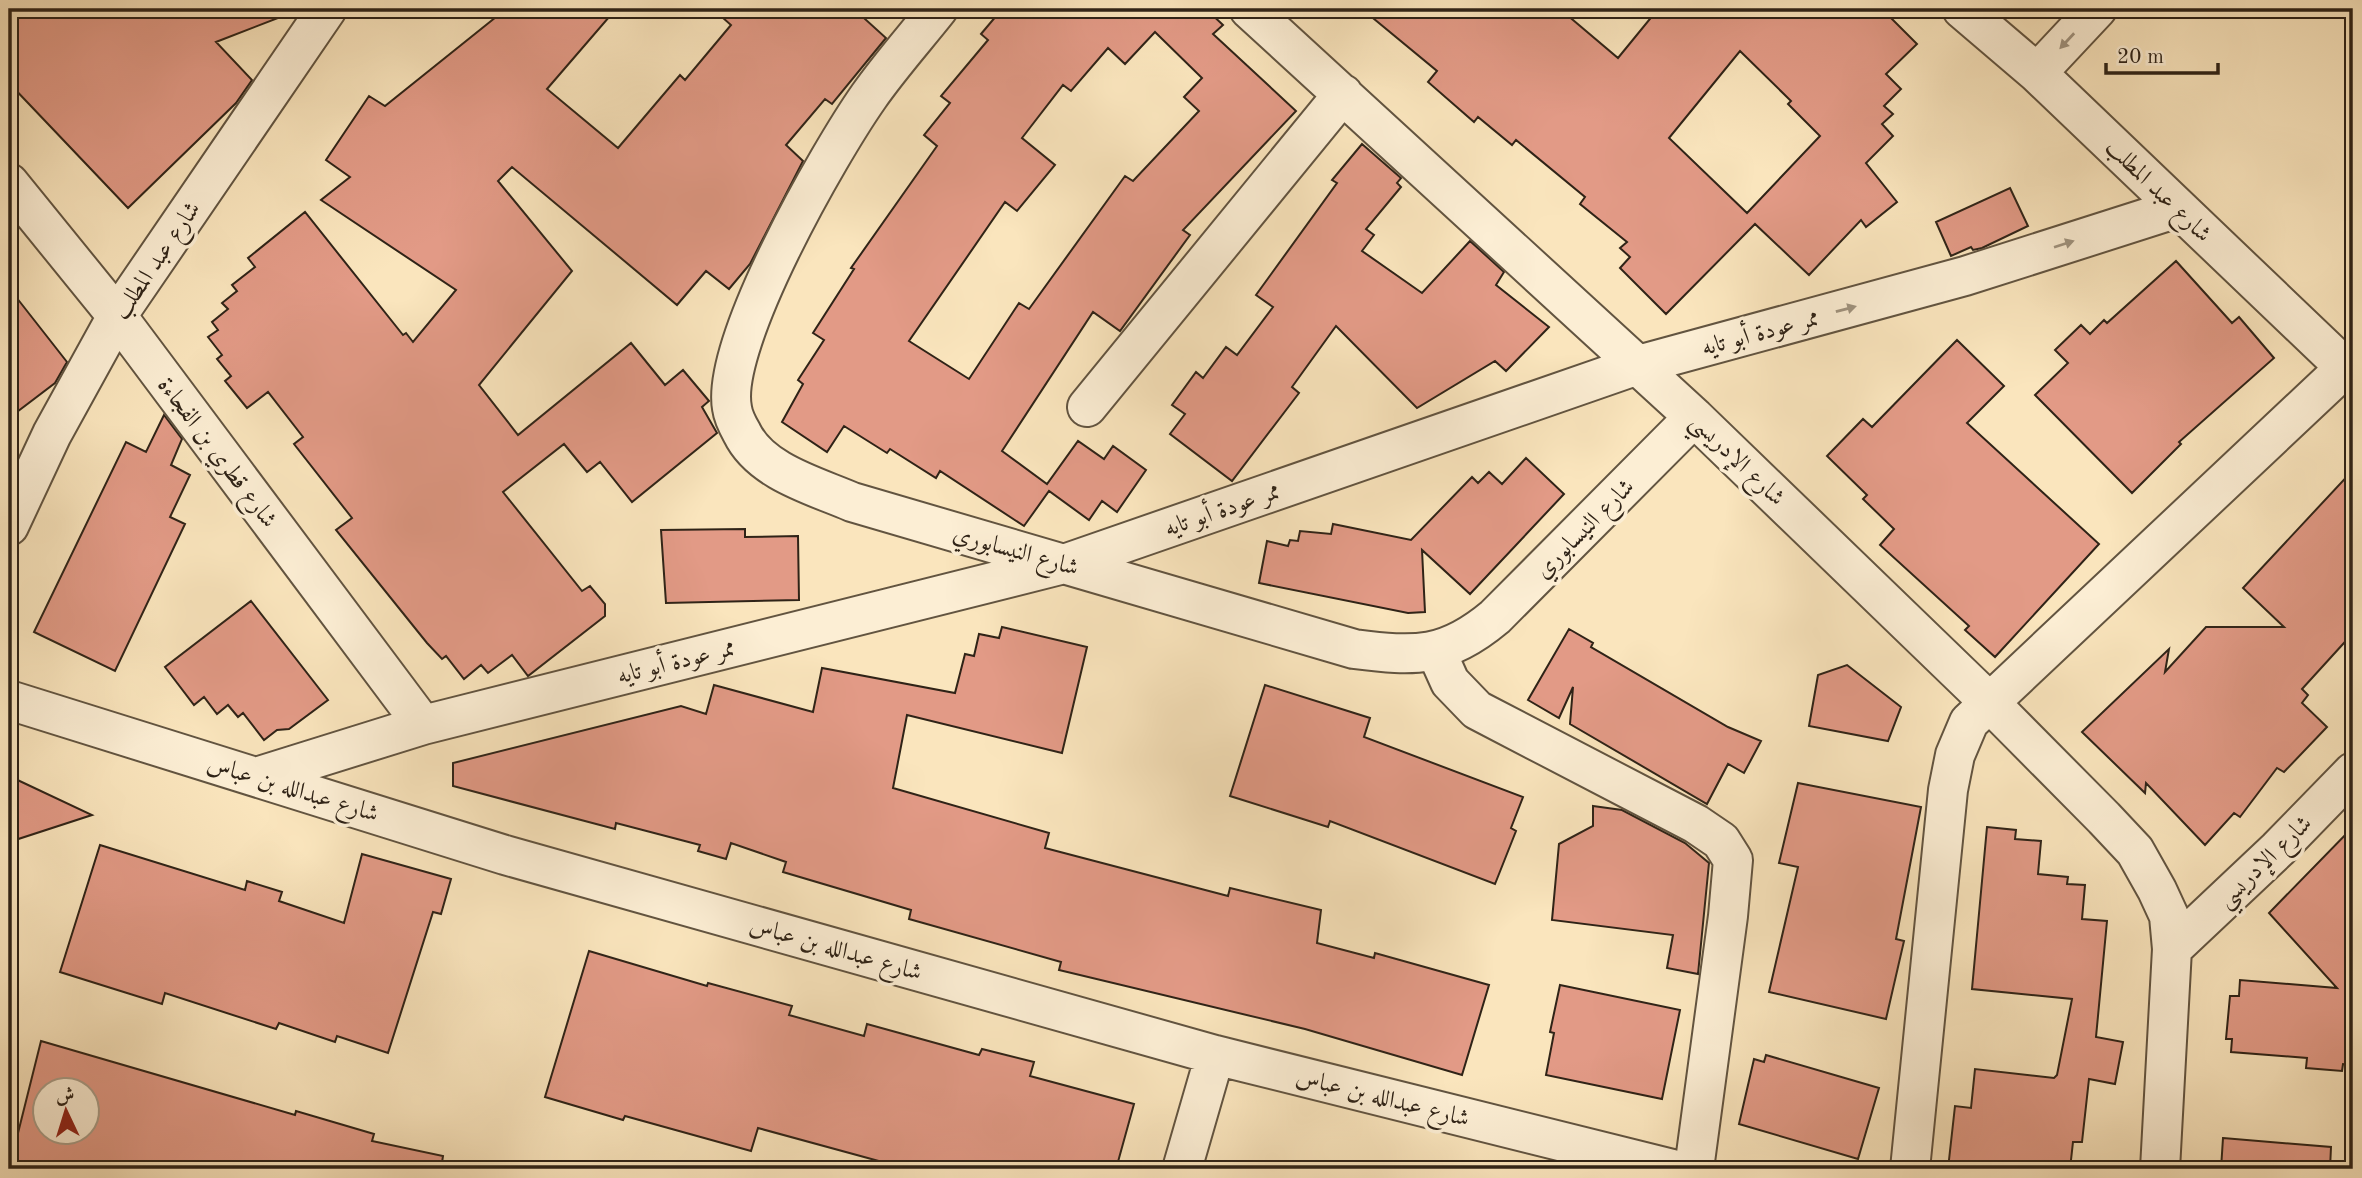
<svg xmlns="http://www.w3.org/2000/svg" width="2362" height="1178" font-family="'Old Standard TT',Amiri,serif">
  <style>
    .building { fill: #e29a86; stroke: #2f2317; stroke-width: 2; fill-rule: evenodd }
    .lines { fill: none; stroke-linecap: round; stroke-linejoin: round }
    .street-casing { stroke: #625440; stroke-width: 42 }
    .street { stroke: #fceed4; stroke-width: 38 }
    .oneway { fill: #a0937f }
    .labels { text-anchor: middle; stroke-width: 7; stroke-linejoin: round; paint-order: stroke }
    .street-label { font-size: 24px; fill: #2f2317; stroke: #fceed4 }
  </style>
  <rect width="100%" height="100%" fill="#fae5bd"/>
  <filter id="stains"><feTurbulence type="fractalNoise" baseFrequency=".00286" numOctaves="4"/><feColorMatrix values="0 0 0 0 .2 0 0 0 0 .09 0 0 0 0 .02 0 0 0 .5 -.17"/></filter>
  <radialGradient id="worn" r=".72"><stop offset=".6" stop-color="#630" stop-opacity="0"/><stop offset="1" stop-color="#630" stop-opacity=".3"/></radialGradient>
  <path class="building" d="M9 9H296V11L216 42 252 80 236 103 128 208 9 83Z
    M506 9H616L547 89 618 148 680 75 685 80 731 25 713 9H854L886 38 832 104 825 99 786 145 803 161 750 264 729 289 706 271 677 305 512 167 498 181 572 271 479 385 518 435 631 343 665 385 683 370 709 401 702 407 717 433 632 502 600 462 587 472 564 444 503 492 582 591 590 586 605 604V616L528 676 512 655 488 673 481 665 464 679 446 656 442 659 427 643 336 530 352 518 294 444 303 437 268 392 247 408 225 381 231 376 217 359 222 355 208 337 218 330 212 322 228 309 222 303 237 291 232 285 255 267 248 258 305 212 403 335 406 333 413 342 456 290 321 200 350 177 326 160 369 96 385 106Z
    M1002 9H1206L1223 25 1213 34 1296 111 1183 230 1190 235 1120 331 1093 312 1002 451 1047 484 1078 441 1104 459 1113 446 1146 470 1117 512 1102 501 1089 520 1049 491 1024 526 940 471 936 478 890 449 887 453 844 426 827 452 782 422 803 384 798 380 824 340 813 333 854 269 851 268 937 146 924 135 950 103 941 96 988 40 981 34ZM1155 32 1202 78 1184 97 1199 111 1133 181 1125 176 1029 309 1019 303 969 379 909 341 1005 202 1017 211 1055 165 1022 138 1063 85 1071 91 1108 48 1125 64Z
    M1362 9H1560L1618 58 1658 9H1882L1917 44 1886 74 1901 89 1884 106 1893 114 1882 124 1893 136 1866 163 1897 202 1866 227 1861 220 1809 275 1755 224 1666 314 1620 268 1630 257 1620 248 1627 242 1580 204 1585 197 1516 140 1512 145 1478 117 1474 122 1428 82 1437 71ZM1740 51 1791 101 1788 104 1820 136 1747 213 1669 138Z
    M1362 144 1401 178 1397 183 1401 187 1366 229 1374 235 1362 251 1422 293 1470 241 1504 272 1496 285 1549 327 1506 371 1495 361 1417 408 1336 326 1292 387 1299 393 1232 481 1170 434 1185 414 1172 405 1196 372 1203 378 1226 347 1237 355 1273 307 1256 295 1337 183 1332 180Z
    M2010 188 2028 226 1982 248 1973 250 1971 247 1951 256 1936 222Z
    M2176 261 2232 323 2239 317 2274 358 2179 442 2181 444 2132 493 2035 395 2068 363 2055 350 2081 325 2090 334 2104 320 2107 323Z
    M9 288 67 362 55 383 9 418Z
    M1957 340 2004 386 1967 423 2099 544 1995 657 1965 630 1969 626 1880 545 1894 529 1863 499 1867 495 1827 456 1863 419 1872 427Z
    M164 415 182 439 171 465 190 475 170 517 185 524 115 671 34 632 126 442 146 452Z
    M1526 458 1564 494 1470 594 1422 550 1425 612 1408 613 1259 583 1267 541 1288 546 1290 540 1298 541 1300 531 1331 534 1333 524 1411 540 1472 477 1478 483 1489 472 1502 484Z
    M2353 470V633L2302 689 2308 695 2302 703 2327 727 2284 772 2277 768 2240 817 2234 813 2205 845 2146 783 2145 793 2082 732 2169 649 2165 672 2206 627H2284L2243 588Z
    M745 529V537L798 536 799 600 666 603 661 530Z
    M251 601 328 700 289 729 277 730 264 740 243 713 238 717 228 705 217 714 204 697 194 705 165 667Z
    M1002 627 1087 647 1062 753 907 715 893 788 1049 833 1045 848 1228 896 1230 888 1321 910 1317 943 1374 958 1375 953 1489 985 1462 1075 1305 1029 1059 970 1061 962 909 919 911 910 783 872 786 862 731 843 726 859 698 851 700 845 616 823 615 829 453 786V763L681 706 706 714 714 685 813 712 822 668 955 693 965 654 974 656 979 634 999 638Z
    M1569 629 1593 643 1591 647 1728 727 1761 741 1744 773 1728 764 1707 804 1570 724 1573 687 1559 718 1528 700Z
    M1847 665 1901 707 1888 741 1809 726 1818 675Z
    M1265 685 1370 718 1364 737 1523 797 1511 828 1516 831 1495 884 1330 821 1328 827 1230 796Z
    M9 776 92 815 9 842Z
    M1798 783 1921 807 1896 939 1904 941 1886 1019 1769 992 1798 867 1779 863Z
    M1593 806 1622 810 1685 843 1709 863 1698 974 1667 968 1673 935 1552 920 1559 844 1593 826Z
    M1987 827 2016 830 2015 839 2041 841 2038 874 2068 877 2067 884 2085 885 2082 919 2107 921 2096 1037 2123 1042 2115 1084 2089 1079 2082 1142H2073L2070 1169H1948L1955 1106 1971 1108 1975 1069 2054 1078 2057 1075 2072 999 1972 989Z
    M2353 827V1065L2343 1064 2342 1071 2306 1068 2307 1058 2231 1052 2232 1039H2226L2230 996H2239L2240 980 2337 988 2269 913Z
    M100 845 245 890 247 881 282 892 279 901 344 923 362 854 451 879 441 914 433 912 388 1053 337 1036 335 1042 279 1023 276 1029 165 993 162 1004 60 972Z
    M589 951 707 986 708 983 792 1006 789 1015 864 1036 867 1024 979 1055 982 1049 1034 1062 1030 1076 1134 1104 1116 1169H908L758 1128 751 1151 625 1116 623 1120 545 1097Z
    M1560 985 1680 1010 1662 1099 1546 1075 1554 1033 1550 1032Z
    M41 1041 295 1115 296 1111 374 1134 372 1141 443 1156 441 1169H9ZM46 1090H88V1132H46Z
    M1766 1055 1879 1088 1858 1159 1739 1124 1754 1059 1764 1062Z
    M2223 1138 2331 1147 2330 1169H2221Z"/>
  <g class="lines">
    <g class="street-casing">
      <path id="street" d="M938 9C915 38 890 66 869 96 829 153 720 343 732 408 733 416 738 426 742 433 761 472 815 486 852 502L1354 649C1416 657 1446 658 1495 617L1694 417
        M1249 9 1694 417 1988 701 2104 818 2135 851 2157 890 2169 916 2172 949 2160 1169
        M1962 9 2037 73 2353 375
        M2037 73 2097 9
        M9 183 117 316 423 725
        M1087 407 1343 94
        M9 526 52 434 117 316 327 9
        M1436 651 1450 682 1477 710 1696 824 1721 841 1733 860 1728 916 1694 1169
        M9 700 505 855 1215 1055 1672 1169
        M256 777 423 725 1064 564 1638 365 1965 276 2178 208
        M2172 949 2278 849 2353 772
        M1182 1169 1215 1055
        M1910 1169 1948 790 1955 755 1969 722 2346 367"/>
    </g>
    <use href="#street" class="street"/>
  </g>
  <defs><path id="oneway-solid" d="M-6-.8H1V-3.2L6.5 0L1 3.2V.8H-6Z" transform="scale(1.75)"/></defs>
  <g class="oneway">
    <use href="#oneway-solid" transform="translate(2067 41) rotate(133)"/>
    <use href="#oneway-solid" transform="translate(2064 244) rotate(-18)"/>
    <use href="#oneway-solid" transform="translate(1846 309) rotate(-15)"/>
  </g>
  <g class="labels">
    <g class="street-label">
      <text transform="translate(2159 190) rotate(44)" y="8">شارع عبد المطلب</text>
      <text transform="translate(156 260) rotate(-56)" y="8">شارع عبد المطلب</text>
      <text transform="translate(1760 332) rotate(-15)" y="8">ممر عودة أبو تايه</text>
      <text transform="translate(218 452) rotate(53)" y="8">شارع قطري بن الفجاءة</text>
      <text transform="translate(1738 459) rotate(44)" y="8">شارع الإدريسي</text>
      <text transform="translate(1222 509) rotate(-19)" y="8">ممر عودة أبو تايه</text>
      <text transform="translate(1584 528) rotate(-45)" y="8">شارع النيسابوري</text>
      <text transform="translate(1016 550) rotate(16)" y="8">شارع النيسابوري</text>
      <text transform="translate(676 661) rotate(-14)" y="8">ممر عودة أبو تايه</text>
      <text transform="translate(293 788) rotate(17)" y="8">شارع عبدالله بن عباس</text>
      <text transform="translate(2264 861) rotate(-44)" y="8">شارع الإدريسي</text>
      <text transform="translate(836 948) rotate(16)" y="8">شارع عبدالله بن عباس</text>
      <text transform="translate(1383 1097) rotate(14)" y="8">شارع عبدالله بن عباس</text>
    </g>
  </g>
  <rect width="2362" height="1178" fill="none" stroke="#fae5bd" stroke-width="35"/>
  <rect x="10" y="10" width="2341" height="1157" fill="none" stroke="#2f2317" stroke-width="3.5"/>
  <rect x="18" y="18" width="2327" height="1143" fill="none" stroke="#2f2317" stroke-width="2"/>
  <g transform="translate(66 1111) rotate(356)"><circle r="33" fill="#fceed4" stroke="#aa9d88" stroke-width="2"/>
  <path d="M0-5L12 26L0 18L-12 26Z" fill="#8f2418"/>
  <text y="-10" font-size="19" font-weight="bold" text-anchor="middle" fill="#2f2317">ش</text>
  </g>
  <path d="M2106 63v10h112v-10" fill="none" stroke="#2f2317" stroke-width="3.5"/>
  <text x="2117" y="63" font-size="21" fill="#2f2317" stroke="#fceed4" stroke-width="5" paint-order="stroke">20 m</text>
  <rect width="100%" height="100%" filter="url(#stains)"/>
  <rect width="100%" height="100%" fill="url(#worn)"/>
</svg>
